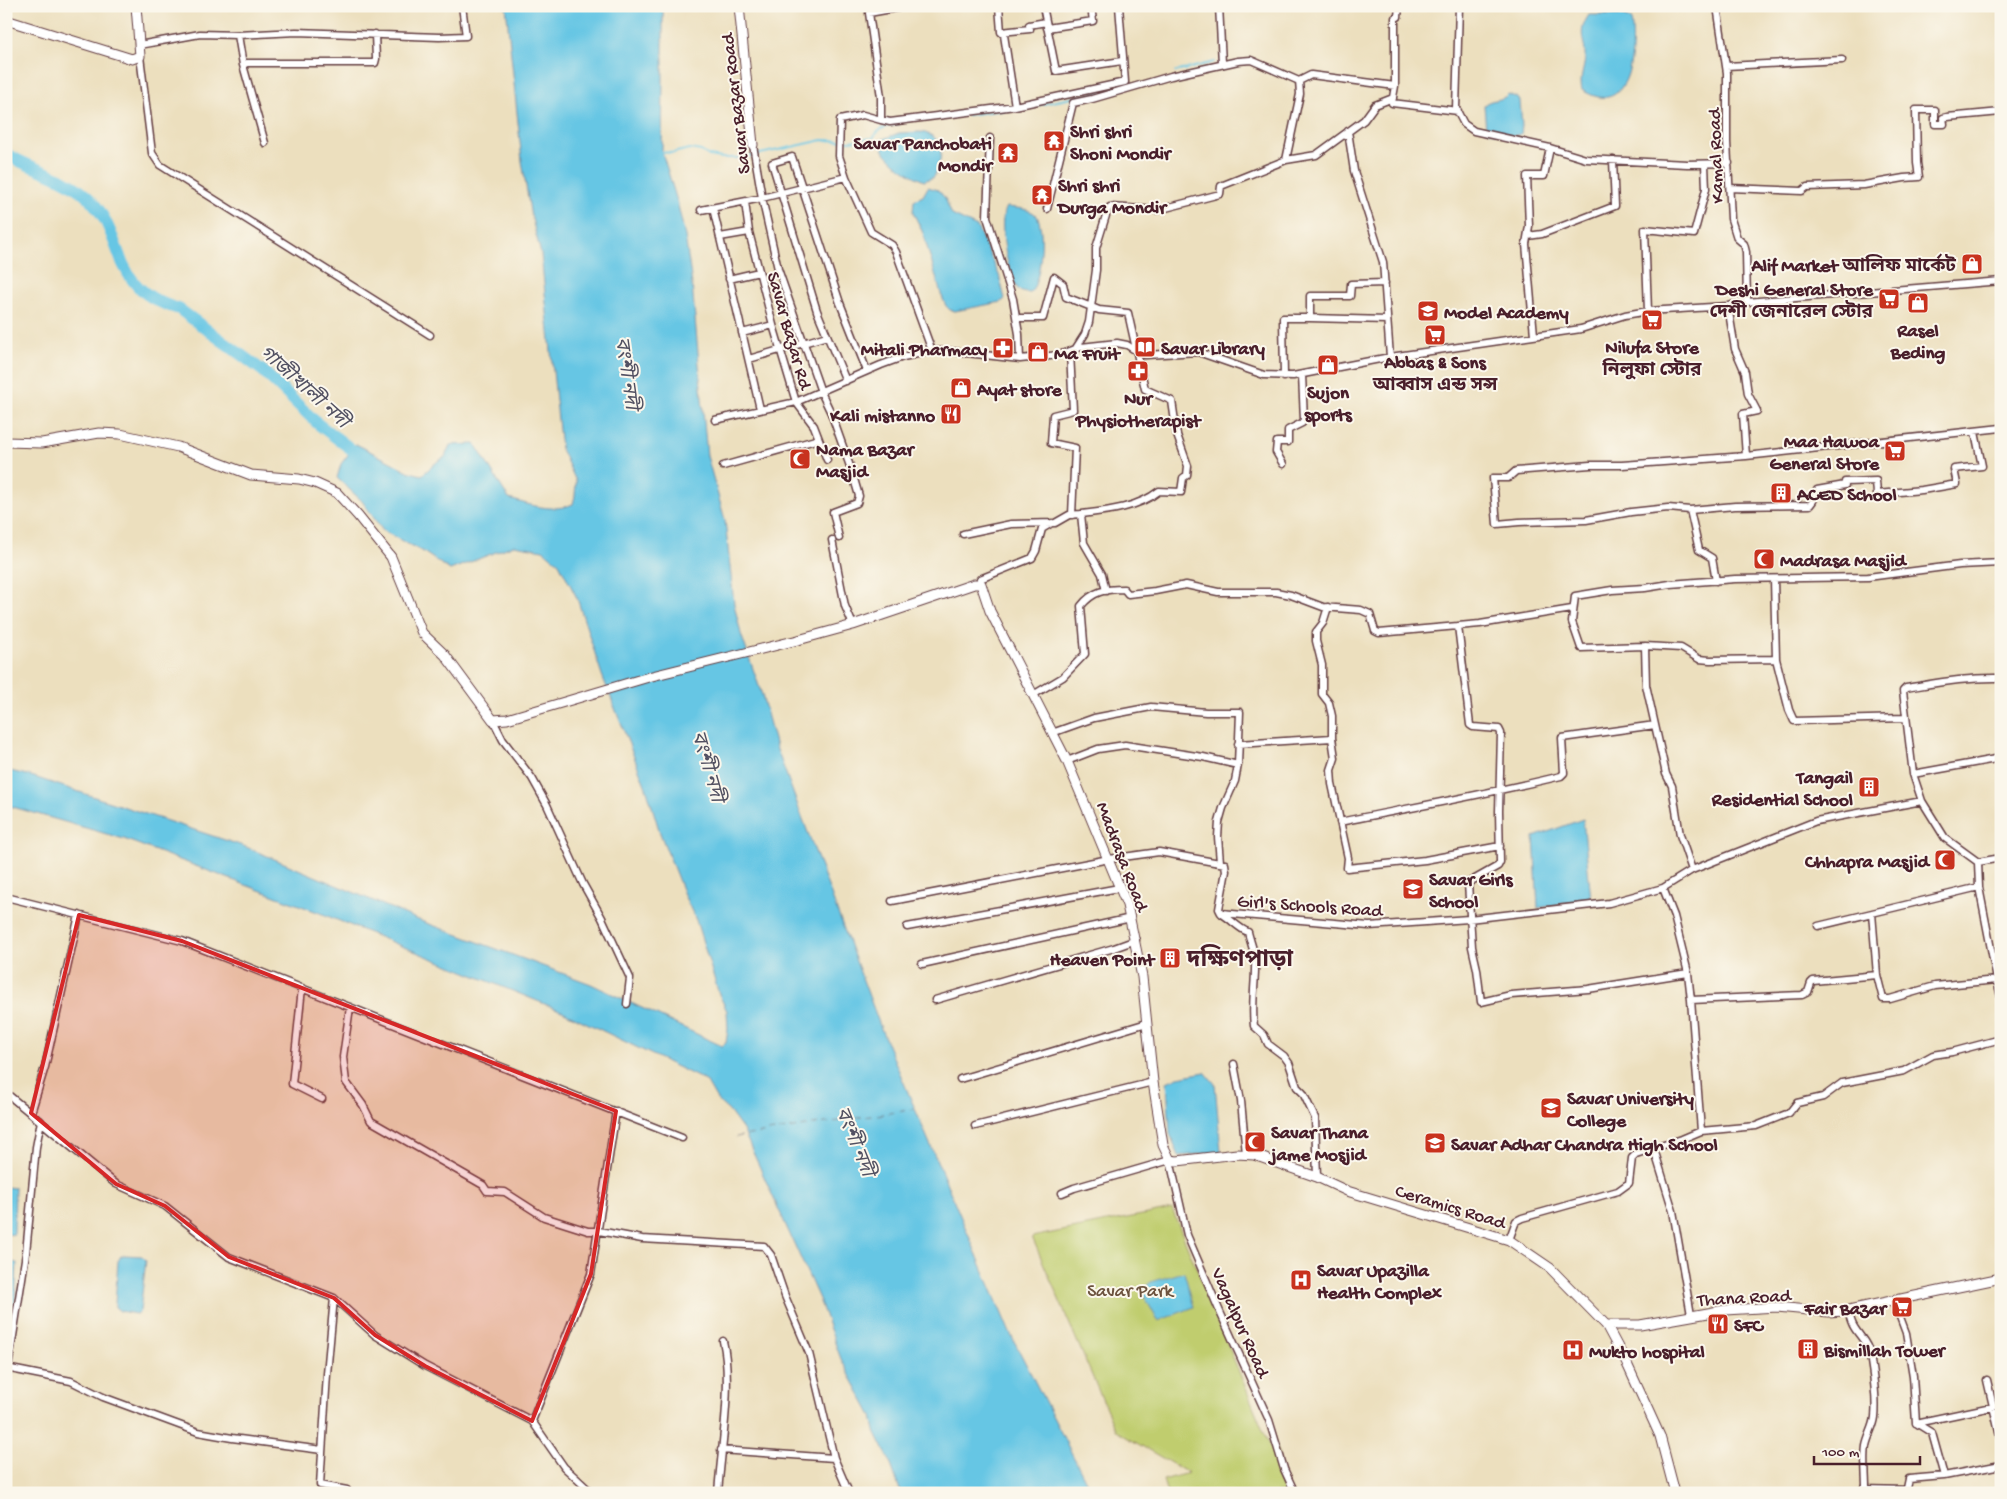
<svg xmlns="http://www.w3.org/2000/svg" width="2007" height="1499" font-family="'Gochi Hand','Noto Sans Bengali',sans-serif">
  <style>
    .green { fill: #c0cd6e; stroke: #85764c }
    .water { fill: #66c6e4; stroke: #587288 }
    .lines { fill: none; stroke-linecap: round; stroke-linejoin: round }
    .stream { stroke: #66c6e4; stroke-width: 2 }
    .river { stroke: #66c6e4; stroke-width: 12 }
    .ferry { stroke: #525162; stroke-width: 1; stroke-dasharray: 6 5; stroke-linecap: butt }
    .street-casing { stroke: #623c41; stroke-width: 9 }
    .secondary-casing { stroke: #623c41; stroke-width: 11 }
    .street { stroke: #fff; stroke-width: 6 }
    .secondary { stroke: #fff; stroke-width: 9 }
    .marked { fill: #d62828; fill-opacity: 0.2; stroke: #d62828; stroke-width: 4; stroke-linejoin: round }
    .labels { text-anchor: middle; stroke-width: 4; stroke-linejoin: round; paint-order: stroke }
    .street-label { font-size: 19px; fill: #4a1f2b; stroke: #fbf7ec }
    .poi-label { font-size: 19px; font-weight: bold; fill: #4a1f2b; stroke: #fbf7ec; text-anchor: start }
    .park-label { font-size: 19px; fill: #6d533f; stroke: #fbf7ec }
    .water-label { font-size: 20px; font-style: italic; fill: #525162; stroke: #fbf7ec }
    .district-label { font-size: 24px; font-weight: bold; fill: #4a1f2b; stroke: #fbf7ec }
  </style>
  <rect width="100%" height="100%" fill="#fbf7ec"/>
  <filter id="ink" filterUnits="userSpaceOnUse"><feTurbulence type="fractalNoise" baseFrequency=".02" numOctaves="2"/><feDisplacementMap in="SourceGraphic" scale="10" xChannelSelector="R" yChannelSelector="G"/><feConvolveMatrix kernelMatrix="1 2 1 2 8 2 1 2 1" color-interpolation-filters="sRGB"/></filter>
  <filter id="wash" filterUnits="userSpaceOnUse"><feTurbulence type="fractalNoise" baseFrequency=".0096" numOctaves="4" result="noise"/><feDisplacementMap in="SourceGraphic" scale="20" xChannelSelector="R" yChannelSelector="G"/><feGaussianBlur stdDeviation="1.12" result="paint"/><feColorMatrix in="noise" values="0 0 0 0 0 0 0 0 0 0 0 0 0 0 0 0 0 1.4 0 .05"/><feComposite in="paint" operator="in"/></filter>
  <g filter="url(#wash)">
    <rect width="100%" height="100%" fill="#ecdfbe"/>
    <path class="green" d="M1172 1209 1270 1447 1277 1446 1284 1482 1289 1493H1167L1163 1480 1188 1473 1116 1431 1032 1237Z"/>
    <path class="water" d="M506 6H663V78L662 152 677 201 685 236 692 284 707 456 725 520 734 604 741 634 762 695 776 747 882 1031 1010 1333 1092 1493H901L889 1459 875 1431 872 1416 841 1359 819 1299 743 1130 729 1111 717 1100 706 1081 562 1011 320 913 124 839 6 805V770L31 776 246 847 421 921 591 984 722 1046 726 1043 728 1029 727 1011 719 994 696 920 685 897 660 833 647 790 602 675 577 598 559 563 543 550 514 545 450 570 425 553 383 531 362 501 337 478 341 464 356 444 410 472 422 475 438 461 445 457 450 445 475 444 509 499C531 505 552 513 573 504L575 496 576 481 561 449 541 254 530 211 522 161Z
      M1589 15H1621L1631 19C1636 52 1630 120 1582 90 1579 79 1584 70 1585 58 1586 40 1576 34 1589 15Z
      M1508 94 1518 98 1520 101 1522 126 1521 134C1510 138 1497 134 1486 130L1484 105C1491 98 1502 102 1508 94Z
      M921 132C947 137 943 158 934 177L924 181C910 175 881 157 880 140L899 133Z
      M928 187 938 190 945 198 952 215 977 227 999 275 1005 299 1001 302 955 311 950 310 946 306 941 294 923 233 913 212 914 200 923 196Z
      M1006 207C1015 208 1029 208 1036 215 1046 226 1041 283 1030 293 1026 293 1022 293 1019 290 1008 279 997 220 1006 207Z
      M1583 819 1591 899 1538 908 1534 837Z
      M1205 1072 1215 1084 1221 1152 1179 1156 1170 1134 1167 1082 1178 1077Z
      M6 1187 15 1188 14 1234 6 1235Z
      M124 1255 142 1256 146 1260 140 1311 136 1314 120 1311 115 1307V1304L118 1261 121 1256Z
      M6 1261 17 1263 15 1304 6 1305Z
      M1184 1272 1194 1307 1158 1321 1143 1294 1145 1287 1151 1282Z"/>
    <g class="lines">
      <path class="stream" d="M1175 72 1214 62
        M967 115 1033 106 1115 89
        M660 152 673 153 689 149 701 151 709 156 722 158H742L823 140 850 141 873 138C879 128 887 126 898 124"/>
      <path class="river" d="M6 154C31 169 62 175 84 194 129 231 104 288 179 309L263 371 318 424 351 449 363 461"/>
      <path class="ferry" d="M736 1137 915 1109"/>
    </g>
  </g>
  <g filter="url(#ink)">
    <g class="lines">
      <g class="street-casing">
        <path id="street" d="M999 6 1001 32 1004 35 1015 106
          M1043 6 1056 71 1122 61
          M1219 6 1222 63
          M1399 6 1398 17 1395 18V86L1392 103 1458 111
          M1459 6 1456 109 1464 124 1474 131 1550 148 1586 159 1687 164 1729 163
          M1717 6 1727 73V142L1731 219 1737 238 1744 244 1746 252 1747 302
          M1047 28 1093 21 1091 6
          M1001 32 1030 29 1029 25 1046 22
          M238 35 243 65
          M139 45 200 34 238 35 296 32 439 37 466 36 462 6
          M140 56 152 153 160 165 430 335
          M1726 66 1842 60
          M1299 81 1311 75 1395 86
          M881 120 890 122 1015 106 1125 82 1119 6
          M1348 131 1354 171 1383 262 1390 357
          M990 138 987 217 1013 299 1019 334 1020 359
          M265 143 243 65 247 63H375L376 59 375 34
          M753 145 762 198 778 269 821 392 831 413 852 472 859 496 857 503 833 512 839 538
          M846 177 839 156 840 120 863 115 881 120V97L869 13 908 6
          M1730 188 1802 191 1807 187 1864 185 1904 178 1919 177 1917 163 1916 110H1935V124H1944L1943 118 1947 117 2001 112
          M745 202 749 232 773 325 796 402 814 426 827 460
          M713 208 760 409
          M1047 209 1073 103 1092 99 1171 76 1238 61 1251 60 1299 81 1300 94 1286 160
          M701 210 762 198 846 177 871 232 892 245 896 252 932 351
          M1528 236 1542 234 1615 206 1613 160
          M720 237 749 232
          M729 279 759 272
          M1728 306 1735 349 1745 372 1748 394 1757 411 1743 414 1746 456
          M1648 311 1645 229 1694 234 1706 189 1705 164
          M1017 318H1043L1054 277 1063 284 1066 297 1099 310 1128 313 1145 389 1172 401 1177 435 1188 466 1187 475 1183 478 1181 492 1159 491C1138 508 1107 511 1081 514L1084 543 1102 574 1106 591
          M1310 318 1387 320
          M742 333 773 325
          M1534 335 1526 244 1529 226 1527 176H1544L1550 148
          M1076 348 1085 334 1089 322 1096 270V248L1108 209 1110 207 1158 210 1220 194 1221 186 1286 160 1316 155 1364 120 1375 105 1393 98
          M1070 353 1073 410 1053 415 1051 443 1075 448 1072 515
          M749 359 827 336
          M1284 377 1283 318H1310V296H1350L1351 284 1385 283
          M846 381 817 311 772 163 792 157 840 303 867 371
          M715 420 796 402 881 365 903 357 932 351H949L1020 359 1059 355 1081 347 1117 343 1127 345 1141 354 1146 355 1198 352 1264 375 1293 376 1390 357 1581 329 1625 315 1648 311 1728 306 1747 302 2001 281
          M1283 464 1276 452 1277 442H1288V430L1302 423 1304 420 1302 375
          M723 466 819 439
          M1690 510 1735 506 1810 505 1813 501 1817 490 1845 485V482L1876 481 1877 494 1922 490 1957 484 1954 469 1982 466 1975 432
          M963 534 1011 524 1055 523 1069 515 1081 514
          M832 540 845 606 853 625
          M980 579 1032 558 1036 551 1042 529 1052 523
          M1774 579 1776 659 1789 710 1794 721 1905 718
          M1716 581 1712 558 1699 550 1690 510 1668 508 1631 512 1586 520 1519 522 1497 524 1493 478H1508L1516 471 1590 465H1622L1746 456 2001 428
          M1458 626 1480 624 1572 609
          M1645 646 1681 648 1699 659 1710 660 1776 659
          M1033 695 1063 677 1085 654 1081 606C1093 591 1105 589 1124 589L1128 594 1155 591 1186 585 1218 592H1276L1291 595 1323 607 1361 610 1370 614 1375 631 1379 633 1458 626 1470 725 1473 727 1499 729 1501 733 1499 811 1500 862 1498 866 1468 883 1472 947 1477 969 1481 1002 1511 995 1588 989 1688 973 1691 1000
          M493 720 503 740 532 778 547 805 583 884 602 918 630 978 627 1004
          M1052 733 1094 718 1151 707 1206 712H1240L1238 765 1235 781 1223 808 1219 822 1218 837 1220 862
          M1332 738 1335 758 1331 770 1332 784 1348 858 1347 868 1425 860 1500 846
          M1238 744 1332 738V716L1329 703 1322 694V665L1316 641V632L1323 623 1328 607
          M1067 761 1098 749 1125 745 1203 757 1238 765
          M1913 774 2001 758
          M1922 801 1913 774 1903 691 1906 688C1937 683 1968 677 2001 678
          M1340 822C1414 807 1488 794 1561 776L1564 773 1562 738 1655 725
          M1692 870 1680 835 1672 786 1666 774 1646 685 1645 646 1581 648 1572 622 1575 596 1612 590 1645 588 1670 584 1735 579 1868 577 1960 565 2001 563
          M1663 888 1674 916 1688 973
          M6 897 182 941 682 1138
          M892 901 1109 859 1159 852 1225 864 1226 871 1219 909 1221 913 1369 926 1469 919 1609 903 1663 888 1692 870 1816 821 1922 801 1945 838 1978 862
          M1222 914C1231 919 1239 929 1248 932 1250 941 1254 950 1255 959 1256 982 1251 1004 1254 1026L1264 1035 1268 1044 1284 1056 1289 1063 1297 1087 1303 1093 1315 1118 1317 1177
          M1818 926 1872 913
          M907 927 1119 888
          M922 964 1131 918
          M1877 975 1883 999H1890L1935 986 1997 980 1979 887
          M2001 979 1997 980 2001 997
          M302 988 292 1084 322 1099
          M935 1000 1114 948 1136 940
          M350 1007 343 1057 346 1082 363 1105 371 1121 483 1185 487 1191 505 1192 544 1217 588 1231H599L642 1239 764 1246 771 1255 785 1296 809 1353 834 1458 849 1493
          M1234 1064 1241 1101 1246 1154
          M960 1079 1147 1023
          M6 1093 116 1184 165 1206 229 1257 334 1298 375 1335 425 1366 532 1421 564 1467 592 1493
          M31 1113 45 1067 79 915
          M975 1126 1153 1082
          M1701 1131 1756 1126 1789 1113 1797 1103 1823 1097 1842 1083 1904 1071 1933 1055 1952 1052 2001 1039
          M1654 1149 1673 1211 1691 1315
          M1062 1193 1074 1188 1170 1160 1187 1235 1220 1312 1269 1420 1284 1469 1295 1493
          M1509 1240 1516 1221 1522 1218 1618 1191 1629 1183 1632 1158 1636 1154 1682 1139 1701 1131 1691 1000 1802 995 1808 992 1811 983 1813 981 1877 975 1872 913 1979 887 1978 862 2001 858
          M334 1298 327 1374 320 1485 347 1490 346 1493
          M1894 1301 1906 1333 1913 1376 1916 1423 2001 1405V1384
          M1849 1310C1850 1332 1867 1337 1870 1355 1873 1375 1877 1397 1875 1417 1874 1427 1868 1436 1866 1446 1864 1460 1866 1475 1866 1489
          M6 1368 71 1381 103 1397 198 1432 232 1438 322 1450
          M8 1368 26 1253 36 1147 41 1121
          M1987 1380 2001 1441
          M532 1421 591 1274 616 1111
          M1916 1423 1932 1433 1944 1476 2001 1465
          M721 1450 834 1458
          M1863 1489 1907 1490
          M718 1493C721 1450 733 1381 723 1341
          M1906 1493 1909 1479 1944 1476"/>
      </g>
      <g class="secondary-casing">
        <path id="secondary" d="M739 6 753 145
          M6 20 132 59 140 56 136 6
          M6 442 42 443 99 433 120 434 178 447 251 475 299 479 315 483 337 493 358 516 391 557 422 633 445 655 493 720 507 719 652 676 798 640 853 625 974 584H981L990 611 1067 761 1127 905 1142 977 1153 1082 1163 1145 1170 1160 1177 1161 1237 1154 1254 1155 1317 1177 1347 1191 1509 1240 1550 1268 1606 1325 1628 1366 1660 1436 1675 1493
          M1606 1325H1640L1725 1310 1777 1307 1829 1312 1844 1311 2001 1278"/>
      </g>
      <use href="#street" class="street"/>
      <use href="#secondary" class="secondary"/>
    </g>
  </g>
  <path class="marked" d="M79 915 182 941 616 1111 591 1274 532 1421 425 1366 375 1335 334 1298 229 1257 165 1206 116 1184 31 1113Z"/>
  <defs>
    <g id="temple-square" transform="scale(1.125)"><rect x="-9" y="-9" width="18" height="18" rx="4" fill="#c8321e" stroke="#fbf7ec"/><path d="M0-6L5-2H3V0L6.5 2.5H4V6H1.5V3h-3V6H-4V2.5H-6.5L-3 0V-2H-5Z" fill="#fff"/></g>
    <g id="shop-square" transform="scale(1.125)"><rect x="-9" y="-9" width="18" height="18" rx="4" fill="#c8321e" stroke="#fbf7ec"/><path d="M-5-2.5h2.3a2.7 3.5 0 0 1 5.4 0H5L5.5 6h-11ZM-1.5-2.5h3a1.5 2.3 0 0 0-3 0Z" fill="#fff"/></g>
    <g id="supermarket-square" transform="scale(1.125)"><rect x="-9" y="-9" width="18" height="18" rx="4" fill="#c8321e" stroke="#fbf7ec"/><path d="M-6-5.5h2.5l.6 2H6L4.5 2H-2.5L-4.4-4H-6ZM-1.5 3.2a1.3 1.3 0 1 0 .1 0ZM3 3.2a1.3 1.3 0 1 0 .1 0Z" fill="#fff"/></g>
    <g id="school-square" transform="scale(1.125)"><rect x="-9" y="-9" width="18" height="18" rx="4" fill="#c8321e" stroke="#fbf7ec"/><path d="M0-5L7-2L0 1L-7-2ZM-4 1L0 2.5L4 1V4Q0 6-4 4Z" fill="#fff"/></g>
    <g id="library-square" transform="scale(1.125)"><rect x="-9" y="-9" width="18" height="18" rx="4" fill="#c8321e" stroke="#fbf7ec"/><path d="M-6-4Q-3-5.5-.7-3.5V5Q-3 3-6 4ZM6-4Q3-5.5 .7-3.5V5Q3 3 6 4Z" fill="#fff"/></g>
    <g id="pharmacy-square" transform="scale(1.125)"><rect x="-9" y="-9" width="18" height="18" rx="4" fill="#c8321e" stroke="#fbf7ec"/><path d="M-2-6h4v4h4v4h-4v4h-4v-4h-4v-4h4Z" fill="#fff"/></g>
    <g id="restaurant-square" transform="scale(1.125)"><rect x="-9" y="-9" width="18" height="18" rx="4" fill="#c8321e" stroke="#fbf7ec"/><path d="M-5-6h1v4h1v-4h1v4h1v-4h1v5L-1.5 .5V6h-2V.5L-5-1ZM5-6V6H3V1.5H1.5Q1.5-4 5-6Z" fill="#fff"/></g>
    <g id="mosque-square" transform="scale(1.125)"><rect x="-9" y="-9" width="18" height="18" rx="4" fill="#c8321e" stroke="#fbf7ec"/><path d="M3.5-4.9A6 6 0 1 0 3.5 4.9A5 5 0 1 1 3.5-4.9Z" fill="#fff"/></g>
    <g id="building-square" transform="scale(1.125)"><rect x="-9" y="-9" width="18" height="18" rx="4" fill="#c8321e" stroke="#fbf7ec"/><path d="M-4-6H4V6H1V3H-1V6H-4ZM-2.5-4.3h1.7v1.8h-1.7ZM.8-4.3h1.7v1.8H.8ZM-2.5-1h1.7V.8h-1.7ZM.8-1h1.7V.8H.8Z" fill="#fff"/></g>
    <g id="university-square" transform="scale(1.125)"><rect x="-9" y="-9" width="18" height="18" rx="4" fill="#c8321e" stroke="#fbf7ec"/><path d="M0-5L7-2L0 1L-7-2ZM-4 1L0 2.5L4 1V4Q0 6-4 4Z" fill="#fff"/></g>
    <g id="hospital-square" transform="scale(1.125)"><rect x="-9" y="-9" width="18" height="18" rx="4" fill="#c8321e" stroke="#fbf7ec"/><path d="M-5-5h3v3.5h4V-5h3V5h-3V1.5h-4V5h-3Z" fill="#fff"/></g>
  </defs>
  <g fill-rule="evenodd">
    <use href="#temple-square" x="1054" y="141"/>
    <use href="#temple-square" x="1008" y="153"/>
    <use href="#temple-square" x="1042" y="195"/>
    <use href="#shop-square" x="1972" y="264"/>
    <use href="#supermarket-square" x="1889" y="299"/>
    <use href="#shop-square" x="1918" y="303"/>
    <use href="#school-square" x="1428" y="311"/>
    <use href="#supermarket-square" x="1652" y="320"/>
    <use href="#supermarket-square" x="1435" y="335"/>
    <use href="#library-square" x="1145" y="347"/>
    <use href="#pharmacy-square" x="1003" y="348"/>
    <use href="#shop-square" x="1038" y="352"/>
    <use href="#shop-square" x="1328" y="365"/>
    <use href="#pharmacy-square" x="1138" y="371"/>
    <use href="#shop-square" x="961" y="388"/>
    <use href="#restaurant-square" x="951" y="414"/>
    <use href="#supermarket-square" x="1895" y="451"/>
    <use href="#mosque-square" x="800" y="459"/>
    <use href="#building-square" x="1781" y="493"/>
    <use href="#mosque-square" x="1764" y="559"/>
    <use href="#building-square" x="1869" y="787"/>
    <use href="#mosque-square" x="1945" y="860"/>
    <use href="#school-square" x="1413" y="889"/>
    <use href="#building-square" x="1170" y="958"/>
    <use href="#university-square" x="1551" y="1108"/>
    <use href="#mosque-square" x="1255" y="1142"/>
    <use href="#school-square" x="1435" y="1143"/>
    <use href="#hospital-square" x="1301" y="1280"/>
    <use href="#supermarket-square" x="1902" y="1307"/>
    <use href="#restaurant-square" x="1718" y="1324"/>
    <use href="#building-square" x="1808" y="1349"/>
    <use href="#hospital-square" x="1573" y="1350"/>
  </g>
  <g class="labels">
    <g class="street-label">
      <text transform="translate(734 104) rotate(-97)" y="7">Savar Bazar Road</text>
      <text transform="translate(1714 156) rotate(-92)" y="7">Kamal Road</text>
      <text transform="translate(791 330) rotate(74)" y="7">Savar Bazar Rd</text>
      <text transform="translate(1124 856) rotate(69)" y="7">Madrasa Road</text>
      <text transform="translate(1310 904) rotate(4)" y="7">Girl's Schools Road</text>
      <text transform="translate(1451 1205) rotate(17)" y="7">Ceramics Road</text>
      <text transform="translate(1744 1296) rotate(-3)" y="7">Thana Road</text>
      <text transform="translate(1242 1322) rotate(66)" y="7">Vagalpur Road</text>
    </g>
    <g class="poi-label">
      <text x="1070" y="137">Shri shri<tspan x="1070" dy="22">Shoni Mondir</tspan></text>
      <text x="992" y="149" text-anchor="end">Savar Panchobati<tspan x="992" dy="22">Mondir</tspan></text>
      <text x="1058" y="191">Shri shri<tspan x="1058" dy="22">Durga Mondir</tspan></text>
      <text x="1956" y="271" text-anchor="end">Alif Market আলিফ মার্কেট</text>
      <text x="1873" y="295" text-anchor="end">Deshi General Store<tspan x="1873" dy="22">দেশী জেনারেল স্টোর</tspan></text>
      <text x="1444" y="318">Model Academy</text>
      <text x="1918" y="336" text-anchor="middle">Rasel<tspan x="1918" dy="22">Beding</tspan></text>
      <text x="1652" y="353" text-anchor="middle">Nilufa Store<tspan x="1652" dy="22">নিলুফা স্টোর</tspan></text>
      <text x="1161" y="354">Savar Library</text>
      <text x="987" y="355" text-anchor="end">Mitali Pharmacy</text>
      <text x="1054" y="359">Ma Fruit</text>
      <text x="1435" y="368" text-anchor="middle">Abbas &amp; Sons<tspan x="1435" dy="22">আব্বাস এন্ড সন্স</tspan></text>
      <text x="977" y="395">Ayat store</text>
      <text x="1328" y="398" text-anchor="middle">Sujon<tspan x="1328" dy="22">sports</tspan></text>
      <text x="1138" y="404" text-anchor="middle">Nur<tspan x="1138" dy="22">Physiotherapist</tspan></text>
      <text x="935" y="421" text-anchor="end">Kali mistanno</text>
      <text x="1879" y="447" text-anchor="end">Maa Hawoa<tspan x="1879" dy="22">General Store</tspan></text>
      <text x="816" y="455">Nama Bazar<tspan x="816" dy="22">Masjid</tspan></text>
      <text x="1797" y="500">ACED School</text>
      <text x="1780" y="566">Madrasa Masjid</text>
      <text x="1853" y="783" text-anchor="end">Tangail<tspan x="1853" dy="22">Residential School</tspan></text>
      <text x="1929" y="867" text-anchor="end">Chhapra Masjid</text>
      <text x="1429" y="885">Savar Girls<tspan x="1429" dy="22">School</tspan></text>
      <text x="1154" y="965" text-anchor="end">Heaven Point</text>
      <text x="1567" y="1104">Savar University<tspan x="1567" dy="22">College</tspan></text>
      <text x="1271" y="1138">Savar Thana<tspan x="1271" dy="22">jame Mosjid</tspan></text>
      <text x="1451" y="1150">Savar Adhar Chandra High School</text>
      <text x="1317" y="1276">Savar Upazilla<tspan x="1317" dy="22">Health Complex</tspan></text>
      <text x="1886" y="1314" text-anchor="end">Fair Bazar</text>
      <text x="1734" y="1331">SFC</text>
      <text x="1824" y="1356">Bismillah Tower</text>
      <text x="1589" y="1357">Mukto hospital</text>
    </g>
    <g class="park-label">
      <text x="1130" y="1296">Savar Park</text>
    </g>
    <g class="water-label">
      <text transform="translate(628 373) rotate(82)" y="7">বংশী নদী</text>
      <text transform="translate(305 386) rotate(42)" y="7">গাজীখালী নদী</text>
      <text transform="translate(709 766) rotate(74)" y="7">বংশী নদী</text>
      <text transform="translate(856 1141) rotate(68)" y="7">বংশী নদী</text>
    </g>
    <g class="district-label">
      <text x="1240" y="966">দক্ষিণপাড়া</text>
    </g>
  </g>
  <rect width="2007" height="1499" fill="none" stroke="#fbf7ec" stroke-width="25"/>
  <path d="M1814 1456v8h106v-8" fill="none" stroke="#4a1f2b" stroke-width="2.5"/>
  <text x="1822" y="1456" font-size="15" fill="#4a1f2b" stroke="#fbf7ec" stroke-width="4" paint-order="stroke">100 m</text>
</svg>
